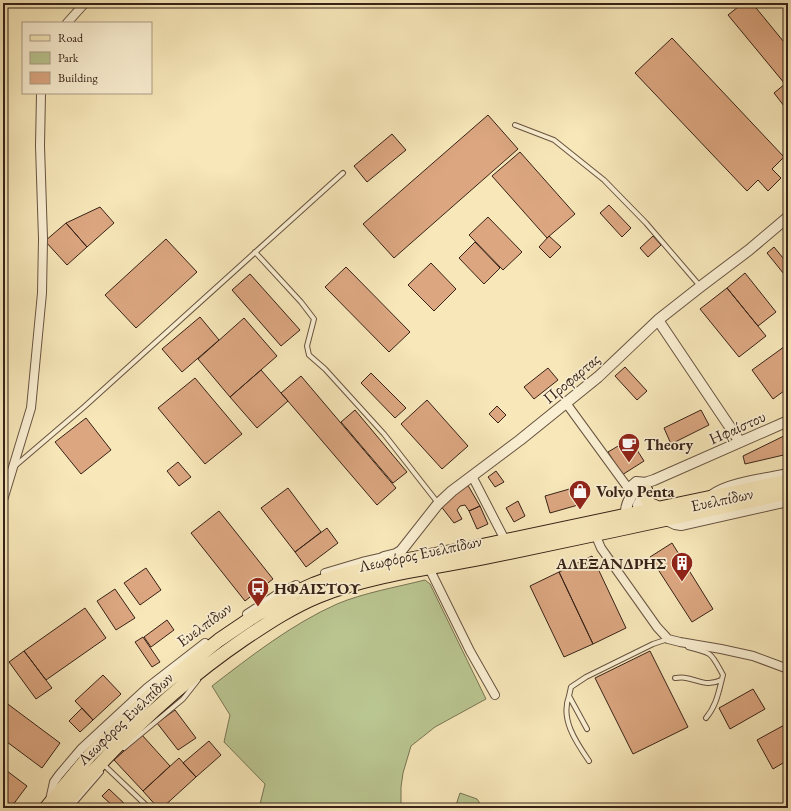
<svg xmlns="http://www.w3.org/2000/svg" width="791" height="811" font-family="'EB Garamond',serif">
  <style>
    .green { fill: #bac691; stroke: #787454 }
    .building { fill: #dba680; stroke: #372217 }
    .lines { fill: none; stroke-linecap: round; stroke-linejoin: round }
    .service-casing { stroke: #675340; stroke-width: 6 }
    .minor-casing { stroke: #675340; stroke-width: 10 }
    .tertiary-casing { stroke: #675340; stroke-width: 12 }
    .primary-casing { stroke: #372217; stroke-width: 15 }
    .service { stroke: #faefd2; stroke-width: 4 }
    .minor { stroke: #faefd2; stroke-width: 8 }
    .tertiary { stroke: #faefd2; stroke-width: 10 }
    .primary { stroke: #f7e7b9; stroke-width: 13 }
    .labels { text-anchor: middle; stroke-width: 3.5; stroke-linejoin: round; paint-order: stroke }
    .street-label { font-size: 16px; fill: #372217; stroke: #faefd2 }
    .poi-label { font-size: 16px; font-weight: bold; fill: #372217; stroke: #faefd2; text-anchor: start }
  </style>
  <rect width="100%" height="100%" fill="#f7e7b9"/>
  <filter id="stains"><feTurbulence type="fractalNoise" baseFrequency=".005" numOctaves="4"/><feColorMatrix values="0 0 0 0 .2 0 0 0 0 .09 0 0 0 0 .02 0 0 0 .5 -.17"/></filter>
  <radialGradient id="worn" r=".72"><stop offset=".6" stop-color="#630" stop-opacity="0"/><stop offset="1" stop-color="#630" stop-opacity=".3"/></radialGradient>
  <path class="green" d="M425 580 430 584 486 699 435 727 411 746 403 773 401 787V808H259L265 784 224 742 230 715 212 686C251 656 292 624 337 604 363 593 397 587 425 580Z
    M460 793 477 799 483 808H455Z"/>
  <path class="building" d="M743 3H752L788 47V111L774 93 785 84 728 15Z
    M672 38 784 157 772 169 781 178 768 191 758 180 747 191 635 73Z
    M488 115 518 149 394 258 363 224Z
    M392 134 406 150 367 182 354 166Z
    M520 152 575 214 547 238 492 176Z
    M609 205 631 228 622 237 600 213Z
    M100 207 114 223 87 247 66 223Z
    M488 217 522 252 503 270 469 235Z
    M66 223 87 247 67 265 45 241Z
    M549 236 561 247 550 258 539 247Z
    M653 236 661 245 648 257 640 248Z
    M166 239 197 272 136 328 105 295Z
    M475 242 500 268 484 284 459 258Z
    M774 247 788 264V279L767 253Z
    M431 263 456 289 434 311 408 285Z
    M346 267 410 332 389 352 325 287Z
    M745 273 776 312 758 326 727 288Z
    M250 274 300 330 281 346 232 290Z
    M727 288 766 336 739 357 700 309Z
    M200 317 219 340 182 372 162 349Z
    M244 318 277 356 230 397 198 359Z
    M788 344V388L773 399 752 370Z
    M625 367 647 391 637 400 615 376Z
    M548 368 558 380 534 399 524 387Z
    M261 370 288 401 257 428 230 397Z
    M371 373 406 408 395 418 361 383Z
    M301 376 396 488 377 505 281 393Z
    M195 378 242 434 205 464 158 408Z
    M427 400 468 446 442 469 401 424Z
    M497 406 506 415 498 423 489 414Z
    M355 410 407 472 393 483 341 422Z
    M701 410 709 425 671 444 664 428Z
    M86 418 111 450 81 474 55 442Z
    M788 434V454L745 464 743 456Z
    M630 439 644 461 622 475 608 452Z
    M178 462 191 477 179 486 167 471Z
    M496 471 504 482 495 487 488 477Z
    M466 482 480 506 469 511 465 505 460 506 457 510 462 519 454 523 440 505Z
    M580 486 585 503 550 513 545 496Z
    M288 488 321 532 295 552 261 508Z
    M518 501 525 516 514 522 506 508Z
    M480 506 488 524 477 529 469 511Z
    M219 511 273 579 245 601 191 533Z
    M327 528 338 543 306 567 295 552Z
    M672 543 713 609 692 622 650 557Z
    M592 556 626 628 593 644 559 572Z
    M146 568 161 590 140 605 124 583Z
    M559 572 593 644 564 657 530 586Z
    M115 589 135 618 116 630 97 601Z
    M85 608 106 638 46 680 24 651Z
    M167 620 174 630 151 647 144 637Z
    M143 637 160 662 152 667 135 642Z
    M24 651 52 688 36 699 9 662Z
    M650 651 688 727 633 754 595 678Z
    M103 675 121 694 93 720 75 701Z
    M753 689 765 709 730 729 719 708Z
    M5 702 60 743 42 768 3 739V704Z
    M82 708 93 720 80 732 69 721Z
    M175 710 196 738 178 750 157 723Z
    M788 723V760L773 769 757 740Z
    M142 735 170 766 143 791 114 760Z
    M209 741 221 755 196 777 183 763Z
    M179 758 196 777 162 808H158L143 791Z
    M3 768 27 786 12 806 3 799Z
    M109 789 129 808H115L102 796Z"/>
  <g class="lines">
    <g class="service-casing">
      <path id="service" d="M515 125 554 140 604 180 646 223 700 286
        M255 252 301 302 314 319 307 346 309 355 325 369 384 434 438 503
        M15 466 84 407 343 173
        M688 647C713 653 711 653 723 675 719 690 717 705 706 718
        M675 678C678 678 682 677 686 678 699 680 707 687 721 680
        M569 696C560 719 576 742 589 761
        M587 729 569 696 571 687 586 677 653 644 668 639
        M124 748 183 699 198 680
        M106 767 149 808
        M70 804 76 801 101 772"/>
    </g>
    <g class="minor-casing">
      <path id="minor" d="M67 23 85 3
        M566 403 628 488 636 481 647 482
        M472 476 505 540
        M712 494C730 481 766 478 788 473
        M3 500 31 408 42 293 43 239 40 146 41 93
        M664 520 675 525 681 526 788 502
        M595 534 601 548 657 627 668 639 680 642 721 649 753 656 788 669
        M429 568 470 651 495 695
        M325 573 362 562 384 557
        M247 614 281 592 296 585
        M50 800 54 782 59 775 81 749 147 688 205 643"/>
    </g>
    <g class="tertiary-casing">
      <path id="tertiary" d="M658 320 740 442
        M639 519 638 505 647 490
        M627 521C622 503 636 484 654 480L788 421
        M384 564V557L396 554 401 551 438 504 452 491 520 440 598 377 658 320 700 287 749 250 788 217"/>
    </g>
    <g class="primary-casing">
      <path id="primary" d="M646 491V497L649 504 658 508
        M46 808 90 755 152 694 169 680 219 640 256 615 294 593 314 584 333 577 384 564 475 547 788 481
        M61 808C115 744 175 686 244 639 268 623 292 607 319 596 371 575 428 569 483 558 585 537 686 515 788 493"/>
    </g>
    <use href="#service" class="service"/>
    <use href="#minor" class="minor"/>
    <use href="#tertiary" class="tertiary"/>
    <use href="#primary" class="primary"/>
  </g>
  <defs>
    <g id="cafe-pin" transform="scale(1.15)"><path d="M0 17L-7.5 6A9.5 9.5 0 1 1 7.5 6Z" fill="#8f2418" stroke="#faefd2"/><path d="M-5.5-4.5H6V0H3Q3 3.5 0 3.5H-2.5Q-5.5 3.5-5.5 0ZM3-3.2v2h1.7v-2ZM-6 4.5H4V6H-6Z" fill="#fff"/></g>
    <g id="shop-pin" transform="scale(1.15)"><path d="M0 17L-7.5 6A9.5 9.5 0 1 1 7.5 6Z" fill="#8f2418" stroke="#faefd2"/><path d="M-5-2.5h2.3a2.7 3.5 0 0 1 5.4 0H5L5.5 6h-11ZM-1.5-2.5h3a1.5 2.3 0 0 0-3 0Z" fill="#fff"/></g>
    <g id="building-pin" transform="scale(1.15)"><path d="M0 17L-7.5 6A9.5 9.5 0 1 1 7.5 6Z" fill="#8f2418" stroke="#faefd2"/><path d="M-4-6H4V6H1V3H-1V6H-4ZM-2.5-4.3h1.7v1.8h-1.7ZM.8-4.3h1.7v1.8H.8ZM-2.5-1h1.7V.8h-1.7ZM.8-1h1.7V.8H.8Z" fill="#fff"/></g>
    <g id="bus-pin" transform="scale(1.15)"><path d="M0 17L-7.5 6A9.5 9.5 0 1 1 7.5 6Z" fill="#8f2418" stroke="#faefd2"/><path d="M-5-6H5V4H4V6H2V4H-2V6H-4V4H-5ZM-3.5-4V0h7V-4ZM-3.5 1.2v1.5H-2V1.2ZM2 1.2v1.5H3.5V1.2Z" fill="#fff"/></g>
  </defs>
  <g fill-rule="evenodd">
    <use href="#cafe-pin" x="629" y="444"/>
    <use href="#shop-pin" x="580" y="491"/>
    <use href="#building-pin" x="682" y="563"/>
    <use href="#bus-pin" x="258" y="588"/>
  </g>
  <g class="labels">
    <g class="street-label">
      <text transform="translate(571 378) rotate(-40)" y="6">Προφαρτας</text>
      <text transform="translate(737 427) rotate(-24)" y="6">Ηφαίστου</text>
      <text transform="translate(722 499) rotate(-12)" y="6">Ευελπίδων</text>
      <text transform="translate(420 553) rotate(-12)" y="6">Λεωφόρος Ευελπίδων</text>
      <text transform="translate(204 624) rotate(-36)" y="6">Ευελπίδων</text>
      <text transform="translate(125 718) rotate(-44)" y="6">Λεωφόρος Ευελπίδων</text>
    </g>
    <g class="poi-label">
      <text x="644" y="450">Theory</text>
      <text x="596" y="497">Volvo Penta</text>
      <text x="666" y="569" text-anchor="end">ΑΛΕΞΑΝΔΡΗΣ</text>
      <text x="274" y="594">ΗΦΑΙΣΤΟΥ</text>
    </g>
  </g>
  <rect width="791" height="811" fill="none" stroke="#f7e7b9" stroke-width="16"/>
  <rect x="4" y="4" width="783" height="803" fill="none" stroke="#372217" stroke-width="2"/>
  <rect x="8" y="8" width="775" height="795" fill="none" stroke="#372217"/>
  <rect x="22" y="22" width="130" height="72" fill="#faefd2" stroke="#ac9d87"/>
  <rect x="30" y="35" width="20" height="6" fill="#f7e7b9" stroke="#ac9d87"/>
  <text x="58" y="42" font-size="12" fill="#372217">Road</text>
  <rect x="30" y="52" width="20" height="12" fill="#bac691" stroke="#ac9d87"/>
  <text x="58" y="62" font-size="12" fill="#372217">Park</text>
  <rect x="30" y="72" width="20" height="12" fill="#dba680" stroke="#ac9d87"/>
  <text x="58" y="82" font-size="12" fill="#372217">Building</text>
  <rect width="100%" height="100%" filter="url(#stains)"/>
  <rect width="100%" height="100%" fill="url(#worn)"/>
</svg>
